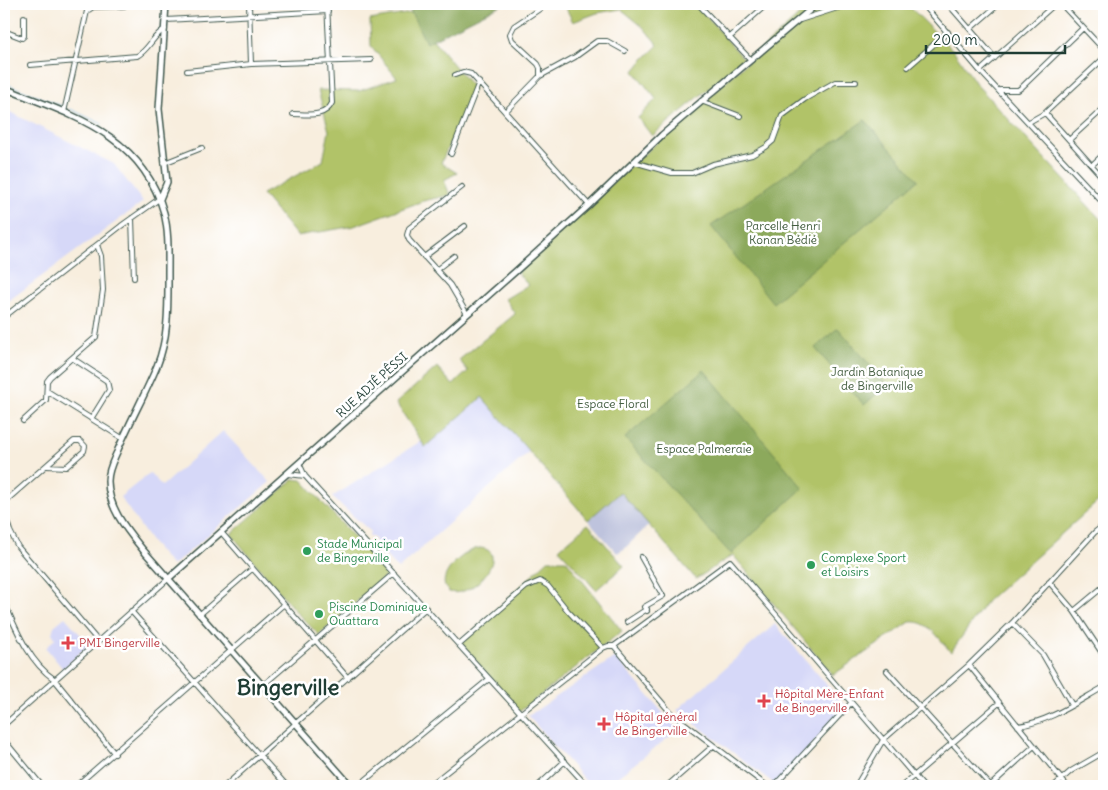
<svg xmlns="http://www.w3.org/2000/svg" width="1108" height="790" font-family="Delius,sans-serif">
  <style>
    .built { fill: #d6d8f8 }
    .industrial { fill: #bec3dd }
    .green { fill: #b1c367; stroke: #68804e }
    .forest { fill: #8ca95c; stroke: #567348 }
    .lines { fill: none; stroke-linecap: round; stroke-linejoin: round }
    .stream { stroke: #6cb7e5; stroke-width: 1 }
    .street-casing { stroke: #40584e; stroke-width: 6 }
    .secondary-casing { stroke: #40584e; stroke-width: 8 }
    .street { stroke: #fff; stroke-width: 4 }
    .secondary { stroke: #fff; stroke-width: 5 }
    .leisure-dot { fill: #2e9e5b; stroke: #fff; stroke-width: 2 }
    .health-dot { fill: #e0444e; stroke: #fff; stroke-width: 2 }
    .labels { text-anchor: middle; stroke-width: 5; stroke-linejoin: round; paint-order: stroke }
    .park-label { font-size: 12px; fill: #445e41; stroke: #fff }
    .street-label { font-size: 12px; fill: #1f3d34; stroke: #fff }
    .leisure-label { font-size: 12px; fill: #27864d; stroke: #fff; text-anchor: start }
    .health-label { font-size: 12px; fill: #be3a42; stroke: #fff; text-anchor: start }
    .town-label { font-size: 22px; font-weight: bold; fill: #1f3d34; stroke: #fff }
  </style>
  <rect width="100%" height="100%" fill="#fff"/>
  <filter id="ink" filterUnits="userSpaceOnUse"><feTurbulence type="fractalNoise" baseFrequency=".02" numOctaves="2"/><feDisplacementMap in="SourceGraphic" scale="10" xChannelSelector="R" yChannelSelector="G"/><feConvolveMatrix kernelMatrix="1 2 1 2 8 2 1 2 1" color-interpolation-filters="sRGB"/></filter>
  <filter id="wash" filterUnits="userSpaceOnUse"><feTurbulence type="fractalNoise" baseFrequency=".0096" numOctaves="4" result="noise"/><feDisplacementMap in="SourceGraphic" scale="20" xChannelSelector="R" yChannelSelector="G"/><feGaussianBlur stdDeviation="1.12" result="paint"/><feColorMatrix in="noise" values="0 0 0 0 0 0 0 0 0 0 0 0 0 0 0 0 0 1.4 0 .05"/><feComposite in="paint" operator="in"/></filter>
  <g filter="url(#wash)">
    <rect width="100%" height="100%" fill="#f8eede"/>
    <path class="built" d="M4 109 114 164 143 202 4 304Z
      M482 396 529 452 398 569 375 544 376 540 372 536H369L370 531 332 497 421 441 425 446Z
      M223 431 270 482 172 566 152 543 120 497 150 473 162 486Z
      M65 617 85 640 87 646 63 669 46 648 55 638 52 633 54 626Z
      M775 624 846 707 776 785 677 710Z
      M615 657 678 730 606 786H590L528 716Z"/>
    <path class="industrial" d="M620 492 649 525 624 549 617 553 588 520Z"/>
    <path class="green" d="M564 4H696L744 59 652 136 638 118 656 99 634 71 642 61 658 45 643 27 621 9 597 13 573 22Z
      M812 4H907L954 51 977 85 1104 223V496L987 601 951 652C939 639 929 620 910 622L833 675 733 555 696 579 620 492 588 520 482 397 425 447 396 403 437 367 453 385 468 371 459 360 515 314 505 299 528 285 517 272 586 206Z
      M411 13 474 89 441 163 457 173 444 180 450 195 423 201 354 226 297 236 262 194 323 161 329 131 318 90 359 91 397 78 371 46 370 20Z
      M294 479 302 480 388 574 319 635 297 613 231 534Z
      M588 524 624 566 596 590 559 549Z
      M479 548C512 549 476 599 449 592 432 578 464 550 479 548Z
      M548 560H566L622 631 519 712 461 643Z"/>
    <path class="forest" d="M382 4H503L426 43 409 8 389 14Z
      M865 120 918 180 773 303 711 226Z
      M838 328 887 385 864 405 815 348Z
      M704 370 803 488 731 554 625 438Z"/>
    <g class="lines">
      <path class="stream" d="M4 83 62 106
        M70 109 102 124"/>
    </g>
  </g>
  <g filter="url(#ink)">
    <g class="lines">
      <g class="street-casing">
        <path id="street" d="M249 4 251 64
          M698 4 751 60
          M923 4 980 71 1104 204
          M948 4 995 58
          M1061 4 1104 50
          M166 20 328 11
          M800 20 850 4
          M970 29 999 4
          M4 31 22 38 24 36V17
          M729 38 767 4
          M30 65 137 56C149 50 153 35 165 29
          M908 67 948 32
          M187 71 251 64 371 60
          M980 71 1055 4
          M455 75 463 72 471 74 589 205
          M540 76V68L538 64 512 40 510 34 514 26 547 4
          M1000 90H1018L1022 87 1083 28
          M701 101 740 116
          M64 112 87 11 93 7 124 6
          M505 112 540 76 575 57 597 41H607L625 51
          M1045 113 1104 179
          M293 114C307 114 325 118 332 103L327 4
          M1029 122 1045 113 1104 58
          M1069 140 1104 108
          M451 154 479 82
          M634 162 672 173H692L713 164 752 155 766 147 773 141 782 116 805 99 835 82H856
          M164 163 202 148
          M1092 165 1104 154
          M462 187 409 228 407 235 409 240 450 285 467 314
          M132 218 134 278
          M424 257 465 226
          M436 270 454 256
          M4 317 121 226 159 199
          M72 358 107 381 109 390 91 419
          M47 391 122 438
          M23 421 46 400 47 381 50 377 96 337 103 290 101 256 97 245
          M299 463 305 476 587 786
          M47 466 66 467 84 451 85 446 80 441H74L8 499 4 506V512L10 531 18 547 98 641
          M288 474 305 476
          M221 532 348 678
          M641 557 663 596 644 607 647 611
          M1049 582 1074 611 1104 586
          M4 602C16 629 29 662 54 679L115 754
          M131 611 287 786
          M1074 611 1104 656
          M199 615 252 569
          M627 622 647 609
          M1012 623 1043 655 1072 705
          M459 645 526 587 540 581 548 586 568 611 603 648
          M614 646 671 713 767 786
          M969 665 1067 786
          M887 671 991 786
          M262 686 394 573
          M4 725 168 579
          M1018 726C1049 722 1077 702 1104 687
          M4 740 42 786
          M438 779 445 786
          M76 786 283 605
          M225 786 426 608
          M358 786 489 679
          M429 786 603 648 608 646H614L730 561 923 786
          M538 786 565 761
          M667 786 713 746
          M774 786 851 703
          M856 786 883 740 969 665 1012 623 1095 532 1104 525
          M902 786 999 703
          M990 786 1034 746
          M1054 786 1071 771 1104 752"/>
      </g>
      <g class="secondary-casing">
        <path id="secondary" d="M4 88C71 115 142 134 164 213 169 232 168 253 168 273 168 305 169 336 157 366 145 395 129 423 117 452 113 461 108 470 108 481 108 508 127 530 143 550L351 786
          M160 199 167 182 159 109 166 4
          M168 579 516 271 587 207 662 135 817 4"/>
      </g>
      <use href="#street" class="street"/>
      <use href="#secondary" class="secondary"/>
    </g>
  </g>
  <g class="leisure-dot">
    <circle cx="307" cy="551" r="5"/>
    <circle cx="811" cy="565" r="5"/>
    <circle cx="319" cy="614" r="5"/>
  </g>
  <g class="health-dot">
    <path d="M65.5 635.5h5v5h5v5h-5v5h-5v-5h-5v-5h5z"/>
    <path d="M761.5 693.5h5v5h5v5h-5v5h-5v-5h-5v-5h5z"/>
    <path d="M601.5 716.5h5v5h5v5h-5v5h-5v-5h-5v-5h5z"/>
  </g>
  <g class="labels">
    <g class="park-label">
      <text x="783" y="230">Parcelle Henri<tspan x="783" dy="14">Konan Bédié</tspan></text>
      <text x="877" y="376">Jardin Botanique<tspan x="877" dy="14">de Bingerville</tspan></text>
      <text x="613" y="408">Espace Floral</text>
      <text x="704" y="453">Espace Palmeraie</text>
    </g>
    <g class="street-label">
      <text transform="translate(372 385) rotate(-42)" y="4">RUE ADJÊ PÊSSI</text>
    </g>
    <g class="leisure-label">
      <text x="317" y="548">Stade Municipal<tspan x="317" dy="14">de Bingerville</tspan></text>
      <text x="821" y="562">Complexe Sport<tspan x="821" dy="14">et Loisirs</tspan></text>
      <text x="329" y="611">Piscine Dominique<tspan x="329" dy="14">Ouattara</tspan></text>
    </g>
    <g class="health-label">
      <text x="79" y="647">PMI Bingerville</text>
      <text x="775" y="698">Hôpital Mère-Enfant<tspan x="775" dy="14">de Bingerville</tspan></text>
      <text x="615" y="721">Hôpital général<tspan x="615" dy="14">de Bingerville</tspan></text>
    </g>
    <g class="town-label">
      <text x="288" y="695">Bingerville</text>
    </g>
  </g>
  <rect width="1108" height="790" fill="none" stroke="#fff" stroke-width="20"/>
  <path d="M926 45v8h139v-8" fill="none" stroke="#1f3d34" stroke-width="2.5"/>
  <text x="933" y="45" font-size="15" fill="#1f3d34" stroke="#ffffff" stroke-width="4" paint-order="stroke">200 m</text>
</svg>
